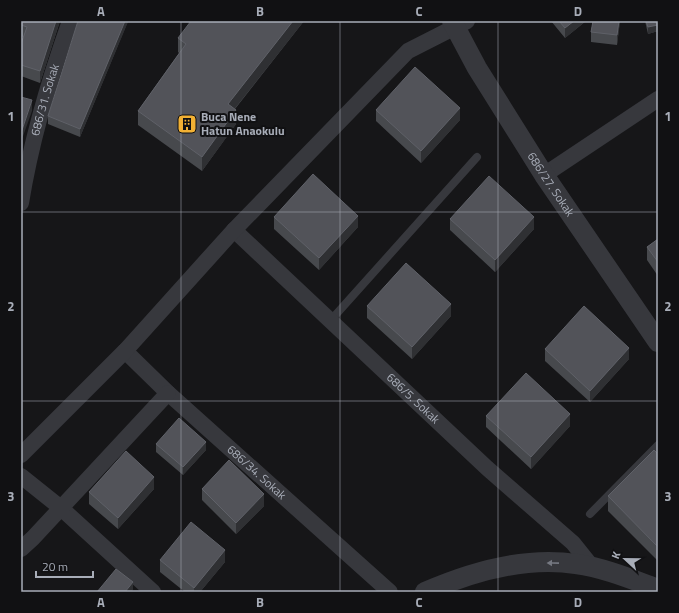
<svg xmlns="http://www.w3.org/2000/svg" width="679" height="613" font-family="'Titillium Web',sans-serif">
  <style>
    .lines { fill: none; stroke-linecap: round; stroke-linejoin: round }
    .service { stroke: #37383d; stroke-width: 8 }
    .minor { stroke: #37383d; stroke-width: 16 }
    .tertiary { stroke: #37383d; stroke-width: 20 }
    .wall { fill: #47494d }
    .shaded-wall { fill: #2f3033 }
    .building { fill: #525359; stroke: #5f6168 }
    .oneway { fill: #757881 }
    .grid { fill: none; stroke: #a8adb8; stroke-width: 1; stroke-opacity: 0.55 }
    .labels { text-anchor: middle; stroke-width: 4; stroke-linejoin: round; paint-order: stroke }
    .street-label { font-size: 12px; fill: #a8adb8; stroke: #111113 }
    .poi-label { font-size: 12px; font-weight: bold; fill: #a8adb8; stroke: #111113; text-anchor: start }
    .neatline { fill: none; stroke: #a8adb8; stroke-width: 1.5 }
    .grid-label { font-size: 13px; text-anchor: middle; font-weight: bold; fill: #a8adb8 }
  </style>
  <rect width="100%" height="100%" fill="#161618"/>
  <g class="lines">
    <path class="service" d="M331 320 477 157
      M590 514 658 445"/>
    <g class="minor">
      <path d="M544 175 658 99"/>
      <path id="s1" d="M21 203C31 141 49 80 70 21"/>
      <path id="s2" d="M234 230 487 468 573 543 593 568"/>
      <path id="s3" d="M125 351 168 393 390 592"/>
      <path d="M21 455 125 351 234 230 408 51 467 21"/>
      <path d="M21 476 61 508 153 592"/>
      <path d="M21 549 33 538 168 393"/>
    </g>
    <g class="tertiary">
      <path id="s4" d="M452 21 477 68 544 175 658 342"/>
      <path d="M425 592C471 572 525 556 576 564 605 568 631 579 658 589"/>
    </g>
  </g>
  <path class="wall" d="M21 21H60L40 83 21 76V44L23 37 21 36Z
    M128 21 80 137 48 124V116Z
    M304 21 235 109 236 124 202 171 138 125V111L179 53 178 52V38Z
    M551 21H586L565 38Z
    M593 21H620L617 45 591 42V32Z
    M645 21H658V31L648 34Z
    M376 110 460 120 421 163 376 121Z
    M274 217 358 227 319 270 274 229Z
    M450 219 534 229 495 272 450 230Z
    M658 239V276L647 260V247Z
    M367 306 451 316 412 359 367 318Z
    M545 349 629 359 590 402 545 361Z
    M486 416 570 426 531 469 486 427Z
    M156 444 206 450 183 475 156 452Z
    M658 454V561L608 511V496Z
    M154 489 118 529 89 504V492Z
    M202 489 264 506 236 534 202 500Z
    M160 560 225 562 200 592H185L160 572Z"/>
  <path class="shaded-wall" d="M56 21H60L40 83V71Z
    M125 21H128V22L80 137V129Z
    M293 21H304L228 117V104Z
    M574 21H586L565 38V28Z
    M619 21H620L617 45V35Z
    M658 25V31L648 34V27Z
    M32 100V111L22 139V148L21 152V133Z
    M460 108V120L421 163V151Z
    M236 110V124L202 171V157Z
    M358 216V227L319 270V258Z
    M534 217V229L495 272V260Z
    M451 304V316L412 359V347Z
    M629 348V359L590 402V391Z
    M570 414V426L531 469V457Z
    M206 442V450L183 475V467Z
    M154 477V489L118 529V518Z
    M264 494V506L236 534V523Z
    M225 550V562L200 592H194V588Z
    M133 582V590L131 592H125Z"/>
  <path class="building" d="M21 21H56L40 71 21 65V44L27 27 21 25Z
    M78 21H125L80 129 48 116Z
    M191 21H293L228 104 236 110 202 157 138 111 186 44 178 38Z
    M559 21H574L565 28Z
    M593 21H619L617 35 591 32Z
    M646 21H658V25L648 27Z
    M415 67 460 108 421 151 376 110Z
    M21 97 32 100 21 133Z
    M313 174 358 216 319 258 274 217Z
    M489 176 534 217 495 260 450 219Z
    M658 239V262L647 247Z
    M406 263 451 304 412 347 367 306Z
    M584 306 629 348 590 391 545 349Z
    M526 373 570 414 531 457 486 416Z
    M179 418 206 442 183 467 156 444Z
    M654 450 658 454V547L608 496Z
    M126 451 154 477 118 518 89 492Z
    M229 460 264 494 236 523 202 489Z
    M191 522 225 550 194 588 160 560Z
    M116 569 133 582 125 592H97Z"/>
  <defs><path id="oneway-solid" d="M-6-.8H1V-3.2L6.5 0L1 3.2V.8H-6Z"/></defs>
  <use class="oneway" href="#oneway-solid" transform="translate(553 563) rotate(-179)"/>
  <path class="grid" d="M181 21V592M340 21V592M498 21V592M21 212H658M21 401H658"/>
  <defs>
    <g id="building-square" transform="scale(1)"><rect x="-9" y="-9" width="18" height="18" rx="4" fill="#f2b134" stroke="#111113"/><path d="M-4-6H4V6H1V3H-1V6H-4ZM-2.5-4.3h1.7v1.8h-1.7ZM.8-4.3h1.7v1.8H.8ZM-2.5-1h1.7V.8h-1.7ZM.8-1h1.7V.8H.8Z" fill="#111"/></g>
  </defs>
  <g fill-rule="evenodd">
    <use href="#building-square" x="187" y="124"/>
  </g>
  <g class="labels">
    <g class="street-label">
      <text dy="4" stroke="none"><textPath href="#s1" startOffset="106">686/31. Sokak</textPath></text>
      <text dy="4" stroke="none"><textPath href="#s4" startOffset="191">686/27. Sokak</textPath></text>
      <text dy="4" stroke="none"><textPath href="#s2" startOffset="246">686/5. Sokak</textPath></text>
      <text dy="4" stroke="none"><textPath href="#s3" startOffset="179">686/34. Sokak</textPath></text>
    </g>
    <g class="poi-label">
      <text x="201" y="121">Buca Nene<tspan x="201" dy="14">Hatun Anaokulu</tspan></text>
    </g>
  </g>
  <rect width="679" height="613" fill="none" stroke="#111113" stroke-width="44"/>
  <g transform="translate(625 559) rotate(292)" stroke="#111113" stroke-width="3" paint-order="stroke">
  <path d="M0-3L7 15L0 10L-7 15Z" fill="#a8adb8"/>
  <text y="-6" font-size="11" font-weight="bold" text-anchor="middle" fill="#a8adb8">K</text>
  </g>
  <path d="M36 571v6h57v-6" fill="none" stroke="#a8adb8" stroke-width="2"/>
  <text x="42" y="571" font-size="12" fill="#a8adb8" stroke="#111113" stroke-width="3" paint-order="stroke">20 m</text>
  <rect x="22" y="22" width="635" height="569" class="neatline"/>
  <g class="grid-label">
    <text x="101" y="16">A</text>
    <text x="260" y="16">B</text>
    <text x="419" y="16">C</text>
    <text x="578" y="16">D</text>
    <text x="11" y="121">1</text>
    <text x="668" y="121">1</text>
    <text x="11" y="311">2</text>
    <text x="668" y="311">2</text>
    <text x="11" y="501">3</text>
    <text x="668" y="501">3</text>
    <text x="101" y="607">A</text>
    <text x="260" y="607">B</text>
    <text x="419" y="607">C</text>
    <text x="578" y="607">D</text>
  </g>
</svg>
